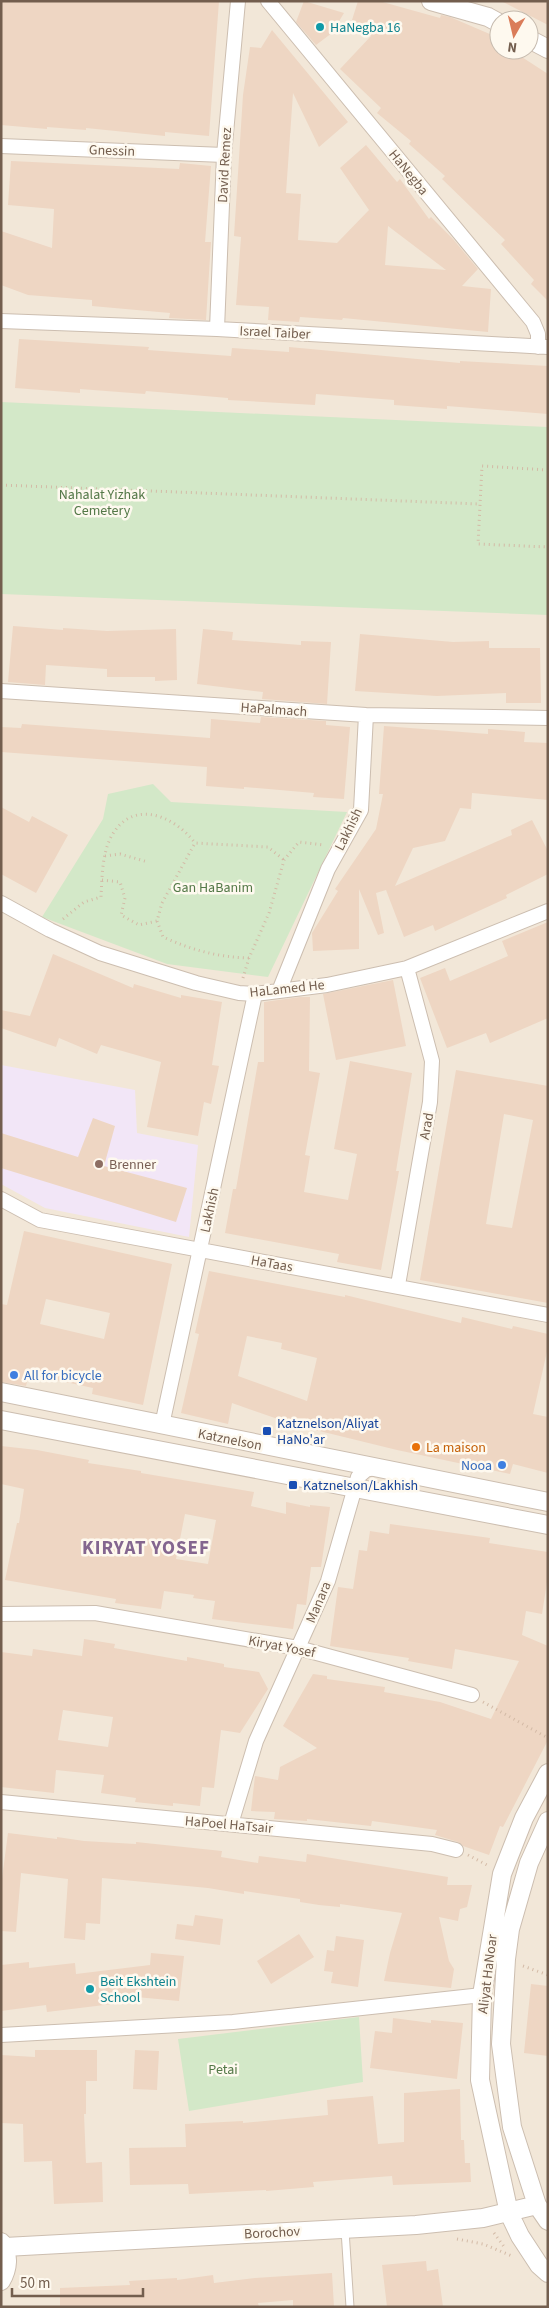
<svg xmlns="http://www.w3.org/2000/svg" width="549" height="2308" font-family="'Source Sans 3',sans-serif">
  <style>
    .residential { fill: #f2e7d8; fill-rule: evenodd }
    .education { fill: #f2e6f7 }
    .green { fill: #d3e8c8 }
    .building { fill: #eed6c3; fill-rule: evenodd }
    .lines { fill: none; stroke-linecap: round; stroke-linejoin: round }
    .service-casing { stroke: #ccbeb0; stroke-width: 9 }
    .minor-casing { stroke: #ccbeb0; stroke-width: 16 }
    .tertiary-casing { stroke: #ccbeb0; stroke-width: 20 }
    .path { stroke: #d3baa6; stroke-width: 3; stroke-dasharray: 1 4; stroke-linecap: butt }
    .service { stroke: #fff; stroke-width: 7 }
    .minor { stroke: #fff; stroke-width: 14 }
    .tertiary { stroke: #fff; stroke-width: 18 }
    .culture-dot { fill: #0f9aa8; stroke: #fef9ef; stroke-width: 2 }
    .education-dot { fill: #8d6e63; stroke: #fef9ef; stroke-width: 2 }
    .shop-dot { fill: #3f7fe0; stroke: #fef9ef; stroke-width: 2 }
    .transit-dot { fill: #1a4fb4; stroke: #fef9ef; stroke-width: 2 }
    .food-dot { fill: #e8710a; stroke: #fef9ef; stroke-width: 2 }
    .labels { text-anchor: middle; stroke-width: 5; stroke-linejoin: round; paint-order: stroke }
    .culture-label { font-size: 14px; fill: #0d838f; stroke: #fef9ef; text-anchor: start }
    .street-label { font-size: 14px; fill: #735e4e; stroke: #fef9ef }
    .park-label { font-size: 14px; fill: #537847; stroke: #fef9ef }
    .education-label { font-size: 14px; fill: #785e54; stroke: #fef9ef; text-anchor: start }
    .shop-label { font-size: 14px; fill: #366cbe; stroke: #fef9ef; text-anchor: start }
    .transit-label { font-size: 14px; fill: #164399; stroke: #fef9ef; text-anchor: start }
    .food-label { font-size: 14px; fill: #c56008; stroke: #fef9ef; text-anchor: start }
    .district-label { font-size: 19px; font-weight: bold; letter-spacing: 1px; fill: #84668f; stroke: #fef9ef }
  </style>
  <rect width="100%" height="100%" fill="#fbf5e9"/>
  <path class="residential" d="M1 1H548V2307H1ZM499 20H529V50H499Z"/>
  <path class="education" d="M1 1065 135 1090 137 1133 198 1145 189 1237 45 1208 1 1184Z"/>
  <path class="green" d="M1 402 548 427V615L1 594Z
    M153 784 171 802 347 812 268 977 167 964 42 917 103 819 108 794Z
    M359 2017 363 2082 189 2111 178 2039Z"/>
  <path class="building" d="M1 1H219L209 136 165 132V136L86 128V130L47 127V129L1 125Z
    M304 1 344 13 332 33 316 45 296 22Z
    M358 1H379L440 18 441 15 450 17 499 38V50H511L548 74V301L531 284 534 280 501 244 505 240 442 179 445 176 409 144 411 141 377 113 381 108 340 69 371 36 352 20Z
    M501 1H548V25Z
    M272 30 348 122 319 147 293 93 286 193 301 194 298 240 337 243 369 210 340 168 366 145 397 182 400 179 429 219 431 217 453 239 478 269 462 286 491 289 488 332 343 318 342 320 300 317 299 322 268 320 269 307 236 305 241 237 234 236 243 95 250 47 261 48ZM388 226 446 270 385 265Z
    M11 161 179 169 180 163 211 166 205 242H211L206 320 169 318 170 313 92 306V300L28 295 1 285V231L52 248 54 209 8 205Z
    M19 339 149 347 148 350 231 356 232 348 289 352V347L460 363V361L548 366V414L447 406V409L394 405V400L316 394 315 405 228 400V398L146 391 145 394 80 389V393L15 388Z
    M13 626 63 630V628L107 631 176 629 177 680 155 681V677H107V669L46 665 45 685 8 682Z
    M203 629 233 632 232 640 301 645V641L331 642 327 704 262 699 263 692 197 684Z
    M360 634 453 642 489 641V648H540L541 703H506V693L437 696 355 691Z
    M261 717 326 721V725L350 727 344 799 313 797 314 793 244 787V789L206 786 207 767 1 752V727L21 728 22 724 210 738 211 719 260 723Z
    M384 726 488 734V729L525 732 524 742 548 743V800L472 793 471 809 460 808 445 841 413 848 395 886 512 835 511 830 532 820 548 851V874L506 895 507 898 435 931 433 925 404 937 386 890 376 893 384 933 378 935 359 889V949L313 951 312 933 338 891 335 889 376 829 383 794H379Z
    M1 807 29 822 32 816 68 835 36 893 1 874Z
    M548 922V1018L490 1043 486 1033 447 1048 420 978 445 968 450 981 508 956 502 941Z
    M53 954 133 988 134 984 181 998V995L222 1002 212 1065 219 1066 211 1104 204 1102 198 1136 147 1127 161 1062 101 1045 97 1054 59 1038 56 1047 1 1028V1010L30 1016Z
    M393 980 406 1046 336 1060 323 994Z
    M300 997H310L309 1071 320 1073 305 1155 310 1156 304 1192 348 1200 357 1154 334 1149 350 1061 412 1073 396 1171H399L381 1270 337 1262 339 1254 225 1233 233 1189H236L258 1062H264V1002Z
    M456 1070 548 1086V1303L420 1280ZM504 1114 533 1120 512 1228 486 1224Z
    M93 1118 115 1126 104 1166 187 1188 176 1222 1 1168V1133L78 1157Z
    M24 1231 172 1264 143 1405 92 1394 93 1388 29 1374 26 1386 1 1382V1304L7 1305ZM46 1299 110 1313 104 1339 40 1324Z
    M209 1271 345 1297V1295L461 1323 462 1317 512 1329 513 1326 548 1334V1347L533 1414 548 1417V1473L513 1464 510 1474 397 1450 295 1425 232 1403 228 1424 181 1413 199 1334 195 1333ZM247 1336 282 1343 281 1349 317 1358 307 1401 238 1376Z
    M1 1446 37 1450 89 1460 88 1463 141 1471V1473L254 1492 251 1506 286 1514V1502L310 1507V1505L330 1507 321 1567H311L306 1605 297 1604 293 1629 212 1619 215 1601 193 1598 194 1595 164 1591 161 1609 115 1603 116 1599 5 1580 17 1523H19L24 1489 1 1484ZM185 1514 216 1520 208 1564 176 1559Z
    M390 1524 490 1538 489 1543 548 1552V1576L542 1614 526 1611 522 1635 548 1646V1740L503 1827 500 1826 489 1855 463 1846 458 1842 435 1835 437 1830 372 1821 371 1826 307 1819V1821L274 1819 275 1812 251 1811 255 1776 278 1780 280 1767 317 1748 283 1726 313 1674 327 1676V1679L385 1687 384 1692 440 1702 491 1719 519 1661 455 1649 452 1669 408 1661 409 1658 330 1646 338 1587 353 1589 359 1550 367 1551 370 1531 389 1534Z
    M84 1639 115 1644 114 1648 187 1661V1657L224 1664V1667L259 1672 268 1689 240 1733 221 1730 214 1788 202 1787 200 1806 173 1803V1806L135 1802 136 1798 101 1793 104 1775 56 1770 54 1793 1 1787V1652L32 1656 33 1649 82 1656ZM63 1710 113 1717 108 1747 58 1740Z
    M8 1833 57 1839V1837L84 1841 136 1844V1842L222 1851 221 1857 258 1863 259 1856 306 1862 307 1854 448 1877 447 1885H472L467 1907 460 1909 458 1921 439 1917 449 1961 454 1969 451 1988 384 1981 390 1953 402 1913 340 1904V1907L319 1905 300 1902V1899L244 1891V1894L208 1888 102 1878 100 1924 86 1923 85 1940 64 1938 68 1879 21 1873 16 1932 1 1931V1886Z
    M195 1915 223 1919 220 1945 175 1939 177 1924 193 1926Z
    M299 1934 314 1957 271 1984 257 1961Z
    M336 1936 364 1940 358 1987 331 1983 333 1972 324 1971 327 1950 334 1951Z
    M151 1953 184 1956 179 2001 136 1997 137 2001 47 2012 46 2005 1 2011V1965L29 1962V1968L75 1963 76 1974 150 1965Z
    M531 1984 548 1986V2056L524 2053Z
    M393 2018 431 2023V2020L463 2023 457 2079 370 2068 375 2031 392 2033Z
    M35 2050H97V2081H86V2114H84L86 2163 102 2162 103 2202 54 2204 52 2161 24 2162 23 2124 1 2123V2055L35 2057Z
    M135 2050 159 2051 157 2090 133 2089Z
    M460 2089 461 2140H464L465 2163H470L471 2182 393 2185 392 2176 313 2182 314 2187 266 2191V2190L189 2194 188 2184 130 2185 129 2148 186 2147 185 2124 243 2121V2123L328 2115 327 2100 373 2096 378 2144 404 2142V2093Z
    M426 2261 427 2271 438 2269 443 2307H387L382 2265Z
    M332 2273 334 2307H293V2300L258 2303 259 2307H60V2288L130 2285 129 2281 177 2278V2280L213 2275 214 2283 255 2278Z"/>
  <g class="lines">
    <g class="service-casing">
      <path id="service" d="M345 2230 350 2307"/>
    </g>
    <g class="minor-casing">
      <path id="minor" d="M268 1 533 322 538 334V347
        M1 146 224 155
        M1 321 217 329 548 347
        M217 329 224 155 238 1
        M1 691 366 715 548 718
        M1 903 50 930 100 953 196 983 239 993 255 994 327 985 407 968 548 911
        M279 991 328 869 361 810 366 715
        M1 1199 40 1220 548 1315
        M398 1285 430 1102 432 1061 407 968
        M162 1425 255 994
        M1 1614 95 1613 298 1648 472 1695
        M1 1802 432 1844 456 1850
        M231 1824 256 1741 328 1581 358 1477 366 1470 373 1468
        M1 2035 233 2022 482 1995"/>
    </g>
    <g class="tertiary-casing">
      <path id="tertiary" d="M431 1 488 17 499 23
        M529 39 548 49
        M1 1392 548 1502
        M1 1420 548 1525
        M548 1773 524 1818 502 1874 482 1995 480 2080 509 2213 520 2236 539 2265 548 2273
        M548 1821 529 1863 510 1929 506 1959 501 2044 512 2127 537 2205 548 2221
        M1 2242C10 2255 8 2269 1 2281
        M5 2247 416 2225 483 2218 537 2205"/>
    </g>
    <path class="path" d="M548 470 482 466 478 544 548 547
      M1 485 479 504
      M105 856 120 854 148 862
      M102 880 120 882 125 898 121 915 139 925 157 921
      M63 919 84 902 101 897C102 878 102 856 110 839 130 798 173 814 195 843
      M249 958C217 957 192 950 163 937L157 921 162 903 195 843 268 847 284 860
      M243 978 249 958 269 913 284 860 299 842 324 845
      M483 1702 548 1738
      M468 1855 487 1865
      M523 1966 548 1975
      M494 2233 505 2248
      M457 2239 483 2244 512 2256"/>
    <use href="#service" class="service"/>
    <use href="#minor" class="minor"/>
    <use href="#tertiary" class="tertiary"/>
  </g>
  <g class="culture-dot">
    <circle cx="320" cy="27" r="5"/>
    <circle cx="90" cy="1989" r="5"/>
  </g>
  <circle class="education-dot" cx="99" cy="1164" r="5"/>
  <g class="shop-dot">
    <circle cx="14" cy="1375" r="5"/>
    <circle cx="502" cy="1465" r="5"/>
  </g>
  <g class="transit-dot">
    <rect x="262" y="1426" width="10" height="10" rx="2.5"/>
    <rect x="288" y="1480" width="10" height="10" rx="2.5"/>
  </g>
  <circle class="food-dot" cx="416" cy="1447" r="5"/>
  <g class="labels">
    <g class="culture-label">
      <text x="330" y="32">HaNegba 16</text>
      <text x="100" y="1986">Beit Ekshtein<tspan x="100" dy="16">School</tspan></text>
    </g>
    <g class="street-label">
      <text transform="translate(112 150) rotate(2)" y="5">Gnessin</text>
      <text transform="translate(224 165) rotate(-87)" y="5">David Remez</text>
      <text transform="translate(409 172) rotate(51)" y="5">HaNegba</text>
      <text transform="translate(275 332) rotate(3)" y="5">Israel Taiber</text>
      <text transform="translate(274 709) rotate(4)" y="5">HaPalmach</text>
      <text transform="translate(348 829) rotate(-64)" y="5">Lakhish</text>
      <text transform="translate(287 988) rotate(-6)" y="5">HaLamed He</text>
      <text transform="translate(426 1126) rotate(-80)" y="5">Arad</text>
      <text transform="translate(209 1210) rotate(-78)" y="5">Lakhish</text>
      <text transform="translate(272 1263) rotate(10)" y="5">HaTaas</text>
      <text transform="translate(230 1439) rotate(11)" y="5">Katznelson</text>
      <text transform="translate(318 1602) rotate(-67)" y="5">Manara</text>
      <text transform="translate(282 1646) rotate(11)" y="5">Kiryat Yosef</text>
      <text transform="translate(229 1824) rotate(5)" y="5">HaPoel HaTsair</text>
      <text transform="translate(487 1974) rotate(-83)" y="5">Aliyat HaNoar</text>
      <text transform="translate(272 2232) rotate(-3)" y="5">Borochov</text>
    </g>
    <g class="park-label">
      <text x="102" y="499">Nahalat Yizhak<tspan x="102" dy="16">Cemetery</tspan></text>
      <text x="213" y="892">Gan HaBanim</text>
      <text x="223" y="2074">Petai</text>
    </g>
    <g class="education-label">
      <text x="109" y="1169">Brenner</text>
    </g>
    <g class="shop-label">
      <text x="24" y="1380">All for bicycle</text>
      <text x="492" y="1470" text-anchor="end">Nooa</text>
    </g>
    <g class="transit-label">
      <text x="277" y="1428">Katznelson/Aliyat<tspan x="277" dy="16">HaNo'ar</tspan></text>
      <text x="303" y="1490">Katznelson/Lakhish</text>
    </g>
    <g class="food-label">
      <text x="426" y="1452">La maison</text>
    </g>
    <g class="district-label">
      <text x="146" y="1554">KIRYAT YOSEF</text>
    </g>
  </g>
  <rect width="549" height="2308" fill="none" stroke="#735e4e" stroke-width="5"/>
  <g transform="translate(514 35) rotate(188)"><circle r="24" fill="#fef9ef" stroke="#c6bbaf"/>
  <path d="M0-4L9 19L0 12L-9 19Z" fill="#da7c59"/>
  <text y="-8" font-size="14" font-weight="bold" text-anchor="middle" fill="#735e4e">N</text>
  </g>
  <path d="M12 2288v8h131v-8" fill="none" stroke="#735e4e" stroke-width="2.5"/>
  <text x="20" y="2288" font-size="15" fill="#735e4e" stroke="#fef9ef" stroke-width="4" paint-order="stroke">50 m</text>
</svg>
